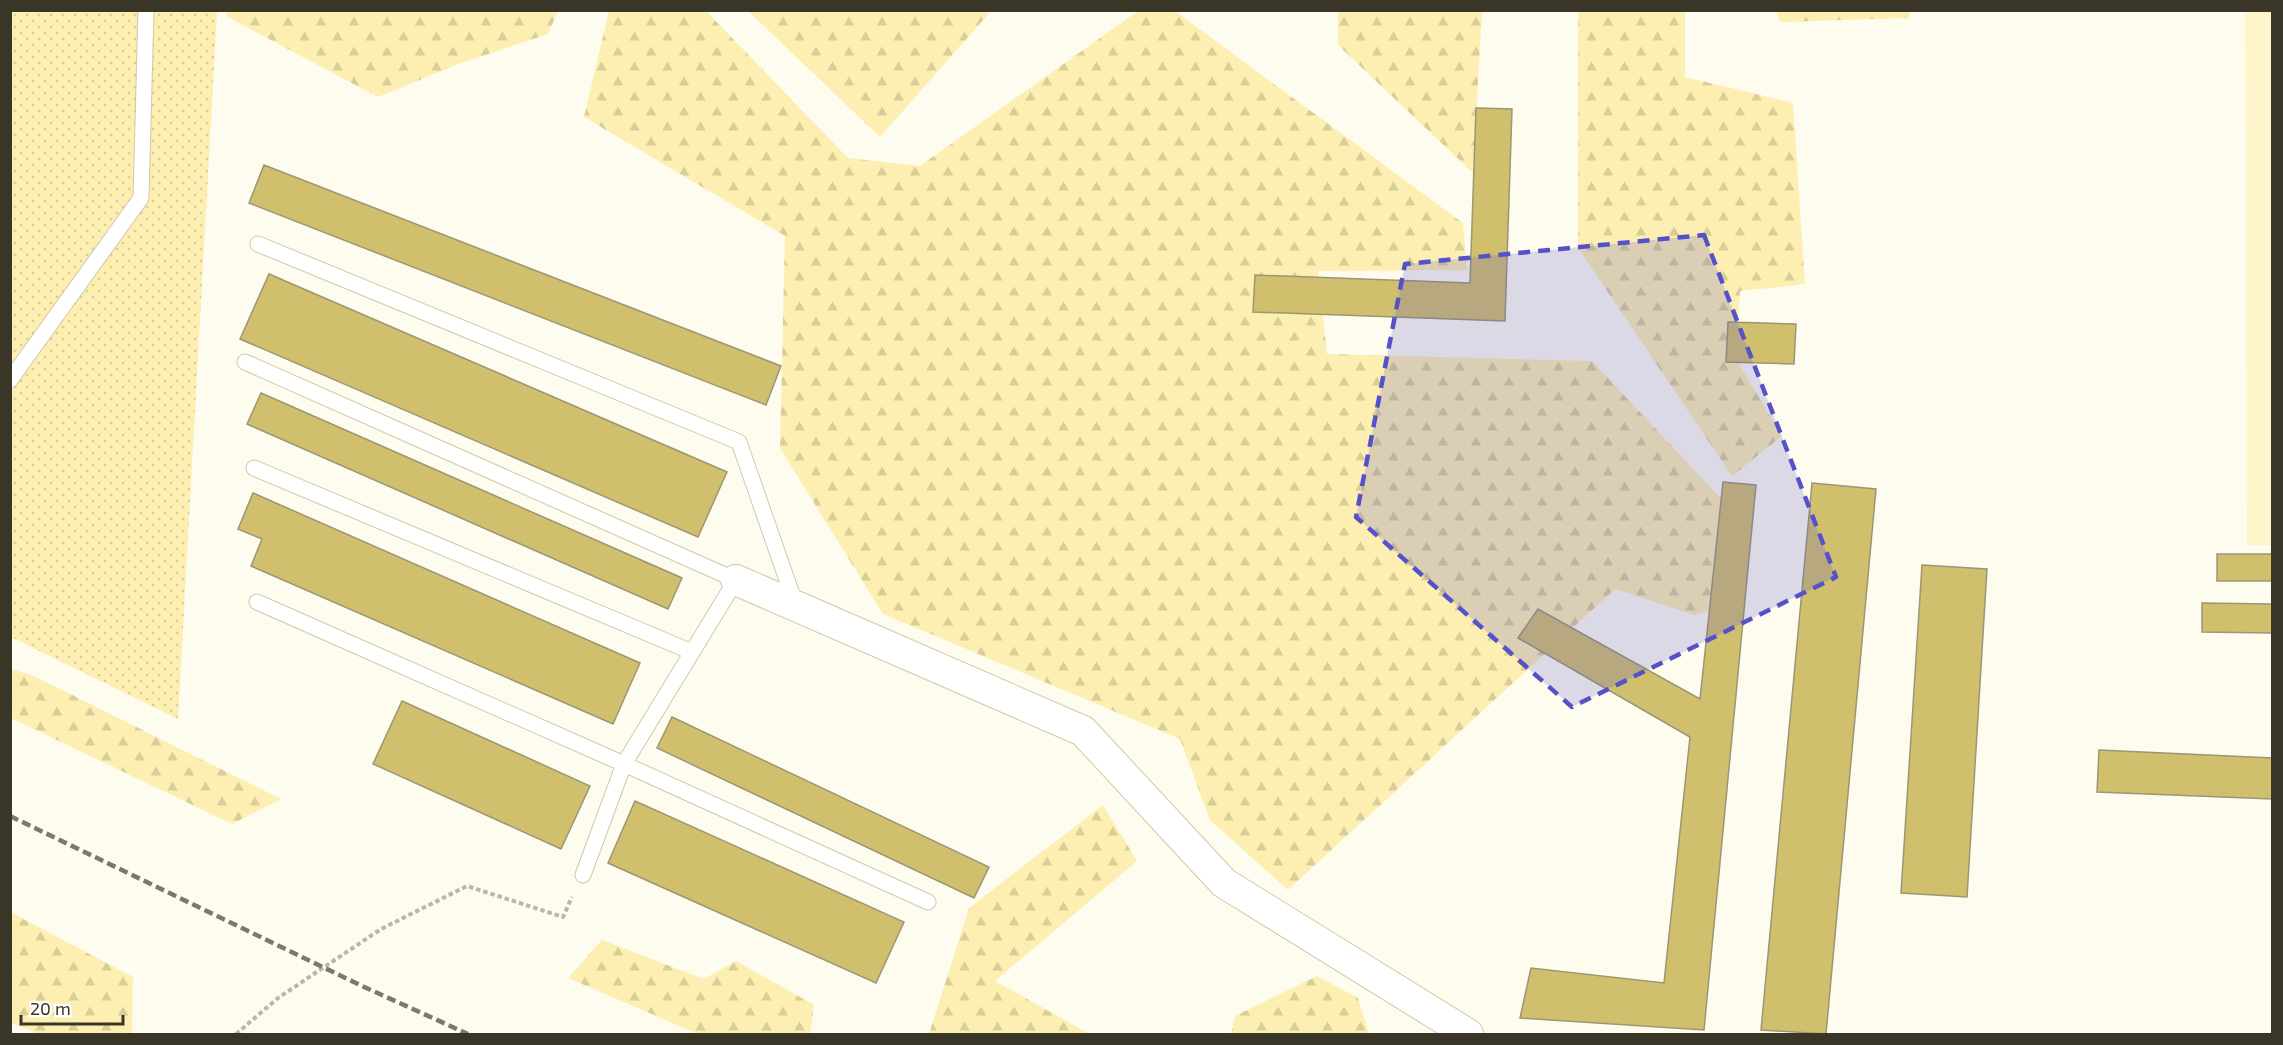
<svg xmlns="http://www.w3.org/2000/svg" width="2283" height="1045" font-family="'Exo 2',sans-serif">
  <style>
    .built { fill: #fef5ca }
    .forest { fill: url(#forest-firs) }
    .park { fill: url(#park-dots) }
    .building { fill: #d0bf6d; stroke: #9c9675; stroke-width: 1.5 }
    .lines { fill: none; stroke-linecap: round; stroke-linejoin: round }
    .service-casing { stroke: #d0c9a7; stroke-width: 17 }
    .minor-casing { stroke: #d0c9a7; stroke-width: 32 }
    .path { stroke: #b9b7a9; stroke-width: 4; stroke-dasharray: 4.5 3; stroke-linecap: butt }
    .service { stroke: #fff; stroke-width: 15 }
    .minor { stroke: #fff; stroke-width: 30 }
    .rail { stroke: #7c796b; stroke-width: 4.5; stroke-dasharray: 9 4.5; stroke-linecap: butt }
    .marked { fill: #5552c9; fill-opacity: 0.2; stroke: #5552c9; stroke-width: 4.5; stroke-dasharray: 12 8; stroke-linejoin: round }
  </style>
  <defs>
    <pattern id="forest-firs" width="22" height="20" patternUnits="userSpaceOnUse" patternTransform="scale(1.5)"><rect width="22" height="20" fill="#fcefb1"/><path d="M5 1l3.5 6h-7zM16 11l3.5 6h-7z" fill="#d9ce98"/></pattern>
    <pattern id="park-dots" width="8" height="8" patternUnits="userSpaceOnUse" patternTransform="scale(1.5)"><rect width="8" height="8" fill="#fcefb1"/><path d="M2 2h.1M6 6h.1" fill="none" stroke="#d9ce98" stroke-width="1.8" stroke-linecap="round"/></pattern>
  </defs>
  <rect width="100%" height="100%" fill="#fefcee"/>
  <path class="built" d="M2245 11H2272V545H2247Z"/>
  <path class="forest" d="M228 11V10L558 11 548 34 461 63 378 97 226 16Z
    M609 11H706L848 158 920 166 1138 11H1175L1463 223 1467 270 1318 271 1327 354 1592 361 1728 506V605L1695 615 1615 589 1288 890 1210 820 1180 739 883 614 780 448 785 236 584 117Z
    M748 11H991L880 137Z
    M1338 11H1482L1473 173 1338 45Z
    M1578 11H1685V77L1793 103 1805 284 1740 291 1735 357 1782 436 1732 476 1578 248Z
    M1776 11H1909L1910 18 1780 22Z
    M11 669 34 676 281 799 232 824 11 718Z
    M1103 805 1137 861 995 981 1090 1034H929L969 908Z
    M10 912 133 977 132 1034H38L11 1023Z
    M602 940 704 979 736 961 814 1005 810 1034H698L568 978Z
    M1317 976 1358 998 1369 1034H1231L1235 1016Z"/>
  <path class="park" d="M10 11H217L178 719 11 637Z"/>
  <path class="building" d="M1476 108 1512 109 1505 321 1253 312 1255 275 1470 283Z
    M264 165 781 366 766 405 249 203Z
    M269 274 727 472 698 537 240 339Z
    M1728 322 1796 324 1794 364 1726 362Z
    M261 393 682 578 668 609 247 424Z
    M1723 482 1756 485 1704 1030 1520 1018 1531 968 1664 983 1690 737 1518 638 1538 609 1700 699Z
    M1812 483 1876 489 1826 1034 1761 1030Z
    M253 493 640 663 613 724 251 566 262 539 238 529Z
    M2217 554H2272V581H2217Z
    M1922 565 1987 569 1967 897 1901 893Z
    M2202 603 2272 604V633L2202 632Z
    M402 701 590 786 561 849 373 764Z
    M672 717 989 867 974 898 657 748Z
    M2099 750 2272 758V799L2097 792Z
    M635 801 904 922 876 983 608 863Z"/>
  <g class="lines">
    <g class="service-casing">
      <path id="service" d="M258 244 739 442 796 606
        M245 362 736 580 624 764 583 875
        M10 380 141 198 146 10
        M254 468 692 652
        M257 602 624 764 928 902"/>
    </g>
    <g class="minor-casing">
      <path id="minor" d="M736 580 1083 731 1224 883 1468 1034"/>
    </g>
    <path class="path" d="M236 1034 278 998 381 929 467 886 563 917 572 897"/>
    <use href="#service" class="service"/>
    <use href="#minor" class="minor"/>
    <path class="rail" d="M10 816 362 986 468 1034"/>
  </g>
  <path class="marked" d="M1704 235 1836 577 1572 707 1356 517 1405 264Z"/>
  <rect width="2283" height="1045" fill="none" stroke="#393628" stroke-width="24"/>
  <path d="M21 1015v9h102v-9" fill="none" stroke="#393628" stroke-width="3"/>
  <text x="30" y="1015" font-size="18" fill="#393628" stroke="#ffffff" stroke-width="4.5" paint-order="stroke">20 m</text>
</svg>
